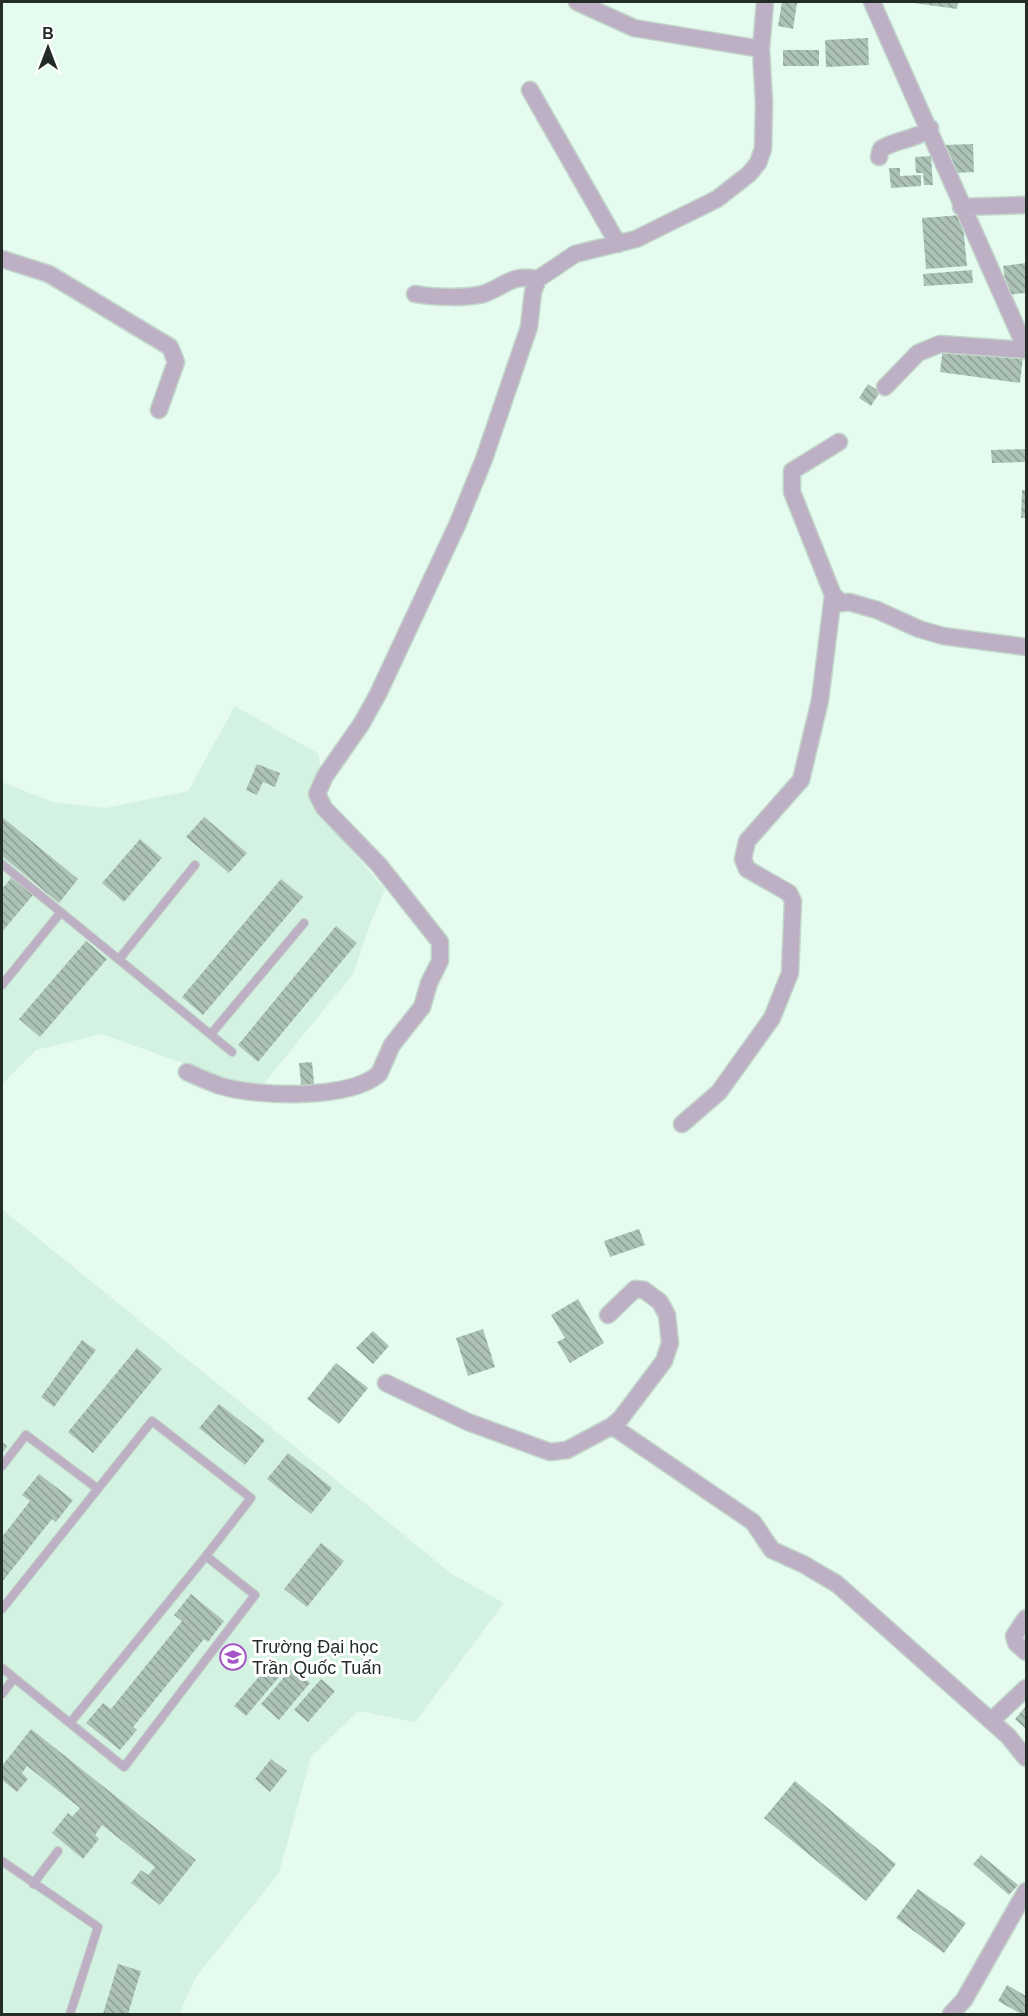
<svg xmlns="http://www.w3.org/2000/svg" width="1028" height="2016" font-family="Helvetica,sans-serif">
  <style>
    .built { fill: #d4f2e1 }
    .building { fill: url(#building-back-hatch) }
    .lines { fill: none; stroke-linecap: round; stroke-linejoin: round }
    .lane-casing { stroke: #c2d6cb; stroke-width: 10 }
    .street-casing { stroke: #c2d6cb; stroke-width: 19 }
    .lane { stroke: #beb0c4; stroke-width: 8 }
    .street { stroke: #beb0c4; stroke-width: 16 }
    .labels { text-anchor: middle; stroke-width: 6; stroke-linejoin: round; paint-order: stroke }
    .poi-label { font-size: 18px; fill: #242c27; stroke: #fff; text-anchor: start }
  </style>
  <defs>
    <pattern id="building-back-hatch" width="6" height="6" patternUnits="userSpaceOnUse" patternTransform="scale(1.5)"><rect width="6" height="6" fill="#adc2b6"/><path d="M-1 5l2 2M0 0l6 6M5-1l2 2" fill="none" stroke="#8d9e94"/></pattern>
  </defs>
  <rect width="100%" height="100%" fill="#e5fbef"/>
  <path class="built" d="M235 706 319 754 322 815 385 890 370 924 353 974 260 1088 193 1067 102 1034 36 1050 2 1084V782L53 802 106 808 188 791Z
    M2 1209 452 1574 504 1603 415 1722 358 1711 311 1757 279 1873 196 1977 179 2014H2Z"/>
  <path class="building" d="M782 2 797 3 793 29 778 26Z
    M907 2H958L957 9Z
    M868 38 869 65 826 67 825 40Z
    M783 50H819V66H783Z
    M973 144 974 172 955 173 944 145Z
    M931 156 933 185H924L923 173H916L915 157Z
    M889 168H900V176L921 175V186L891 188Z
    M962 215 967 266 926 269 922 218Z
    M1026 263V293L1007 295 1003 266Z
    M972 270 973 283 924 286 923 274Z
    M943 347 1023 357 1020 383 940 372Z
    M868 384 880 392 871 406 859 398Z
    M1026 449V462L992 463 991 450Z
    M1022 490H1026V518H1021Z
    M257 764 280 773 275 787 263 782 257 795 246 790Z
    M2 817 78 879 59 903 2 856Z
    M204 817 247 853 229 873 186 837Z
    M140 839 162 858 124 902 102 883Z
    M12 877 33 895 2 932V889Z
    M281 879 303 897 203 1015 182 997Z
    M336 926 357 943 258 1062 238 1045Z
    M86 941 107 959 40 1037 19 1019Z
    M312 1062 315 1093 302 1094 299 1063Z
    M639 1229 645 1245 610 1257 604 1241Z
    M578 1299 604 1343 570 1363 557 1342 565 1338 551 1315Z
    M483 1329 495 1367 468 1376 456 1338Z
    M373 1331 389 1346 373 1364 356 1348Z
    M82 1340 96 1350 54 1407 41 1397Z
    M137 1348 162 1369 93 1453 68 1432Z
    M336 1363 368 1388 339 1424 307 1399Z
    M219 1404 265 1440 245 1465 199 1428Z
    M2 1442 7 1446 2 1454Z
    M288 1453 332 1488 311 1514 267 1479Z
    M39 1474 73 1500 56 1522 52 1519 2 1582V1537L30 1501 22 1495Z
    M321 1543 344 1561 307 1607 284 1589Z
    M191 1594 224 1621 208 1642 204 1639 133 1727 137 1730 120 1750 86 1723 103 1703 111 1709 182 1621 174 1615Z
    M273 1660 285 1670 246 1716 234 1706Z
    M292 1668 310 1683 279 1720 261 1704Z
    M321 1679 335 1691 308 1722 294 1710Z
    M1026 1706V1729L1015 1719Z
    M31 1729 196 1860 160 1905 131 1883 141 1870 148 1875 155 1867 102 1825 95 1835 99 1839 83 1859 52 1833 68 1813 72 1817 80 1808 27 1766 22 1773 28 1779 17 1792 2 1780V1766Z
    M271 1759 287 1771 270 1792 255 1779Z
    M795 1781 896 1864 866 1901 764 1818Z
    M981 1855 1018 1885 1009 1895 973 1864Z
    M918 1889 966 1923 944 1953 896 1918Z
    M118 1964 141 1971 128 2014H103Z
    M1007 1985 1026 1996V2014H1021L998 2001Z"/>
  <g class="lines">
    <g class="lane-casing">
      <path id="lane" d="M2 864 232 1052
        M120 958 195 865
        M2 985 61 912
        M211 1034 304 923
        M2 1466 26 1435 98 1489
        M2 1609 152 1421 251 1498 206 1556 255 1595 124 1767 2 1668
        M2 1694 14 1678
        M70 1723 206 1556
        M2 1861 98 1927 70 2014
        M33 1884 58 1851"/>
    </g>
    <g class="street-casing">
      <path id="street" d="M577 2 634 28 761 49
        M872 2 1026 349
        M530 90 618 244
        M879 157 881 149C897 139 916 140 930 128
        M961 207 1026 205
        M2 259 49 274 170 347 176 362 159 410
        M415 294C431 297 470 299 486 293 508 284 512 274 538 279
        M885 387 918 353 940 344 1026 350
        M839 442 792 471V492L833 595 842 603 849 602 877 610 919 629 943 636 1026 647
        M187 1072C198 1077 209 1082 221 1086 258 1097 348 1100 379 1074L392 1045 422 1007 429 983 440 961V942L379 865 324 808 317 794 325 776 362 723 378 694 458 523 484 459 529 327 533 292 538 279 575 254 636 239 717 199 749 174 758 163 763 149 764 103 761 49 765 2
        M682 1124 719 1092 772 1018 790 973 793 901 789 893 747 869 743 859 747 841 801 780 820 700 833 595
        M386 1383 468 1422 550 1452 567 1450 612 1426 621 1418 664 1361 670 1343 667 1315 660 1302 644 1290 635 1289 608 1315
        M612 1426 753 1522 772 1550 803 1564 837 1584 1008 1736 1026 1758
        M1026 1618 1014 1636 1016 1643 1026 1652
        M991 1721 1026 1688
        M951 2014 964 2000 1026 1891"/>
    </g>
    <use href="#lane" class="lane"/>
    <use href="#street" class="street"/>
  </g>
  <defs>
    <g id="university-ring" transform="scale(1.35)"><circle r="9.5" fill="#fff" stroke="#a655c6" stroke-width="1.5"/><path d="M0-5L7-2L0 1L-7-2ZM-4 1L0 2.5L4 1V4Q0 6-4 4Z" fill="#a655c6"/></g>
  </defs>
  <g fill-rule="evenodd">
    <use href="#university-ring" x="233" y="1657"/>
  </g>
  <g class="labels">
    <g class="poi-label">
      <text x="252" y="1653">Trường Đại học<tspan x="252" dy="21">Trần Quốc Tuấn</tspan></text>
    </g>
  </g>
  <rect width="1028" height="2016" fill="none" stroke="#242c27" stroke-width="6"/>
  <g transform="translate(48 48)" stroke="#ffffff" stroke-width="4.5" paint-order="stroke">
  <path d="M0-4.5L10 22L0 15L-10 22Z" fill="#242c27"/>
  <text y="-9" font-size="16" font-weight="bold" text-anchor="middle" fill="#242c27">B</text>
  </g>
</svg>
